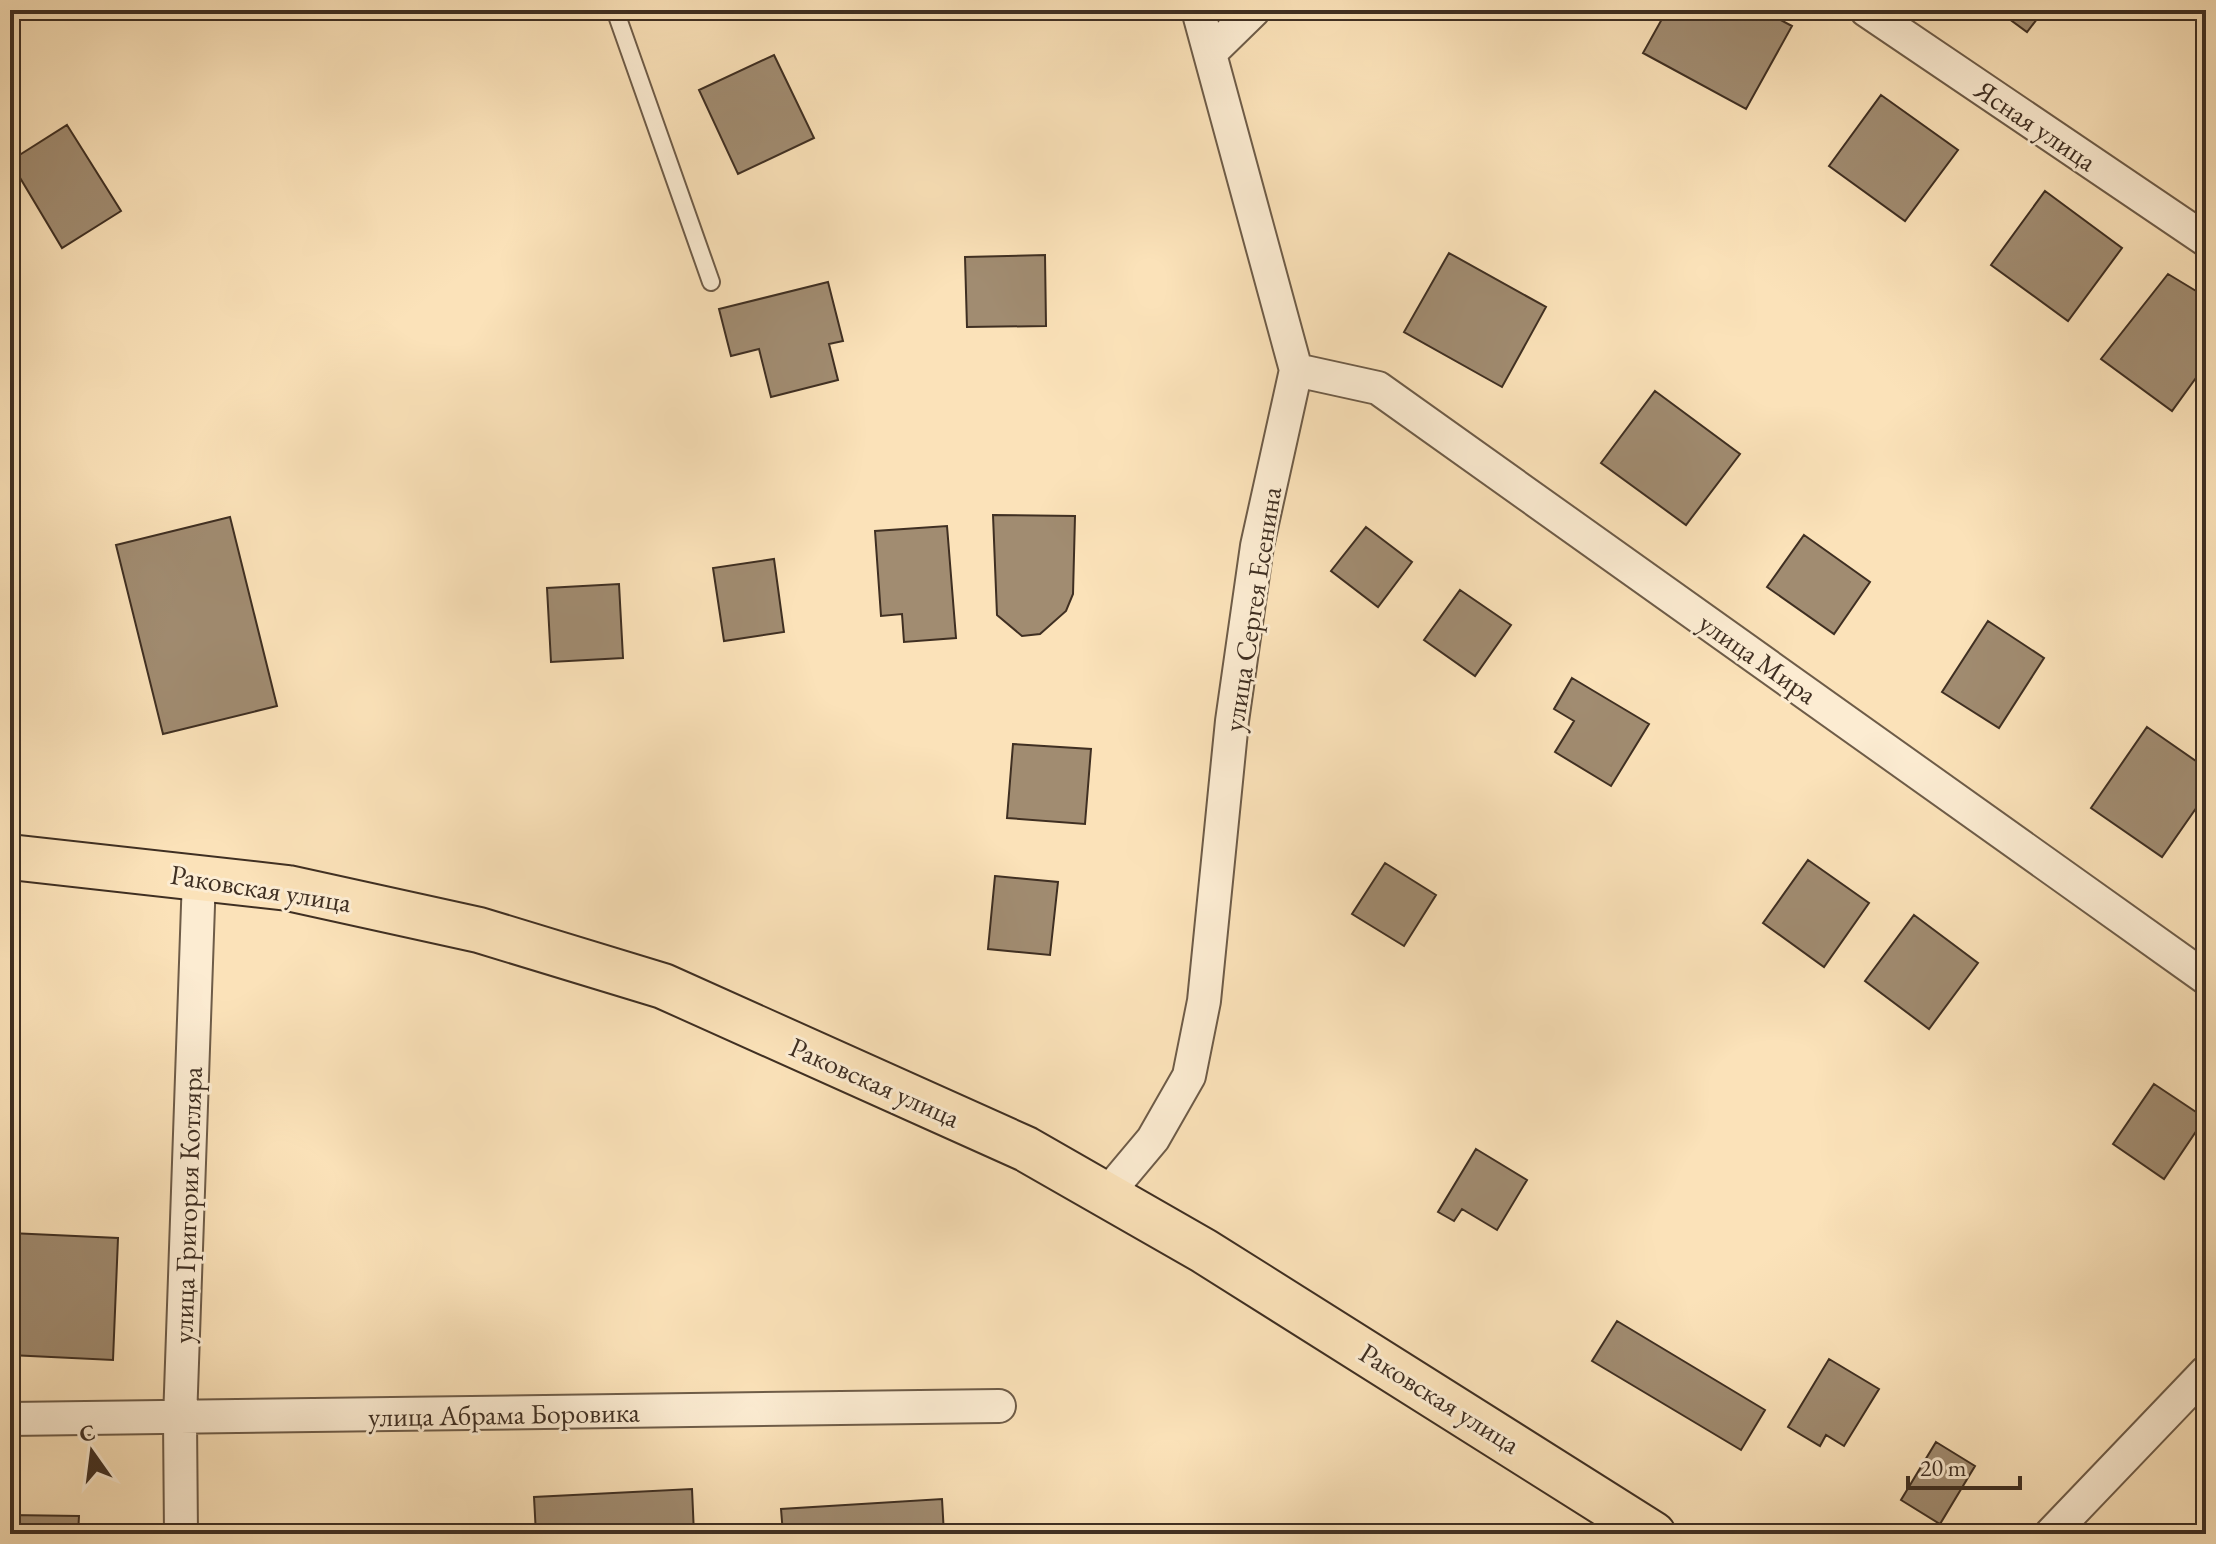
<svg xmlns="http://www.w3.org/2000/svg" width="2216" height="1544" font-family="'EB Garamond',serif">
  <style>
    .building { fill: #a18c71; stroke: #3f2f22; stroke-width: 2 }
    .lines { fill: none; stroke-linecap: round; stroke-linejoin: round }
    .service-casing { stroke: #6e5c48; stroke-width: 20 }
    .minor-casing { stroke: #6e5c48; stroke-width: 36 }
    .primary-casing { stroke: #3f2f22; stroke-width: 48 }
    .service { stroke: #fcecd2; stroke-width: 16 }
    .minor { stroke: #fcecd2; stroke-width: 32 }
    .primary { stroke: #fbe2b9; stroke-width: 44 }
    .labels { text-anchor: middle; stroke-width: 6; stroke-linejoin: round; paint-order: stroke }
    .street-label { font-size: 28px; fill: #3f2f22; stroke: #fcecd2 }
  </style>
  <rect width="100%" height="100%" fill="#fbe2b9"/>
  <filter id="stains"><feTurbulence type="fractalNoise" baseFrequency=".0025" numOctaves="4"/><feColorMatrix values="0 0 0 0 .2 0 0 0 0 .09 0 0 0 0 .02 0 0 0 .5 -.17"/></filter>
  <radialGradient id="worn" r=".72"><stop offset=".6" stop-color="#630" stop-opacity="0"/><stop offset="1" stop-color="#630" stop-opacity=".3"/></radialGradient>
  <path class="building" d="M1667 10H1762L1792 26 1746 109 1643 53Z
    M1997 10H2044L2027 32Z
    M774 55 814 138 738 174 699 90Z
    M1881 95 1958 150 1905 221 1829 166Z
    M67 125 121 211 62 248 10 161Z
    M2045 191 2122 248 2068 321 1991 265Z
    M1449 253 1546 307 1502 387 1404 332Z
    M1045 255 1046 326 967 327 965 257Z
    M2168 274 2206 297V364L2172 411 2101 359Z
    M828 282 843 341 829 344 838 380 771 397 759 349 731 356 719 309Z
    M1655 391 1740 454 1686 525 1601 463Z
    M993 515 1075 516 1073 594 1066 611 1040 634 1022 636 997 615Z
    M230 517 277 706 163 734 116 545Z
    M947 526 956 638 904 642 902 614 881 616 875 531Z
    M1366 527 1412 562 1378 607 1331 571Z
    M1804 535 1870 582 1834 634 1767 587Z
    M774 559 784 632 724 641 713 568Z
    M619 584 623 658 551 662 547 588Z
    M1460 590 1511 625 1475 676 1424 640Z
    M1988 621 2044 658 1999 728 1942 692Z
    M1572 678 1649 724 1611 786 1555 752 1574 721 1554 709Z
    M2147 727 2206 768V794L2162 857 2091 808Z
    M1013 744 1091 749 1085 824 1007 818Z
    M1808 860 1869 903 1824 967 1763 923Z
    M1385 863 1436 895 1404 946 1352 914Z
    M995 876 1058 882 1050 955 988 949Z
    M1914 915 1978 963 1929 1029 1865 981Z
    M2154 1084 2205 1118 2164 1179 2113 1144Z
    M1476 1149 1527 1180 1497 1230 1462 1209 1454 1221 1438 1212Z
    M10 1233 118 1238 113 1360 10 1355Z
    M1617 1321 1765 1410 1741 1450 1592 1361Z
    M1829 1359 1879 1389 1844 1446 1826 1435 1820 1446 1788 1427Z
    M1936 1442 1975 1466 1940 1524 1901 1500Z
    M692 1489 694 1534H536L534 1497Z
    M942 1499 944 1534H783L781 1509Z
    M10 1515 79 1516 78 1534H10Z
    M1173 1524V1534H1088V1525Z
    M432 1532V1534H333Z"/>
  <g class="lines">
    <g class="service-casing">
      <path id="service" d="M615 10 711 282"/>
    </g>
    <g class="minor-casing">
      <path id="minor" d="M1866 10 2206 240
        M1211 52 1254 10
        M1296 370 1378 388 2206 978
        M1106 1195 1153 1139 1189 1076 1204 1001 1232 721 1257 546 1296 370 1198 10
        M10 1419 999 1406
        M181 1534 180 1420 199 877
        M2051 1534 2206 1372"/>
    </g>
    <g class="primary-casing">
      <path id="primary" d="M10 857 288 888 479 930 663 986 1026 1149 1204 1251 1653 1534"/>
    </g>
    <use href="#service" class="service"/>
    <use href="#minor" class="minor"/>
    <use href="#primary" class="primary"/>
  </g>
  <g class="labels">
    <g class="street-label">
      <text transform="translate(2036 125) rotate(34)" y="10">Ясная улица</text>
      <text transform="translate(1252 609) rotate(-81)" y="10">улица Сергея Есенина</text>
      <text transform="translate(1758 658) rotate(35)" y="10">улица Мира</text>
      <text transform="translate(261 888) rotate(9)" y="10">Раковская улица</text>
      <text transform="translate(875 1082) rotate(24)" y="10">Раковская улица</text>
      <text transform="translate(187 1205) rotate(-88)" y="10">улица Григория Котляра</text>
      <text transform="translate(1440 1398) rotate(32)" y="10">Раковская улица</text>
      <text transform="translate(504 1414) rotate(-1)" y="10">улица Абрама Боровика</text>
    </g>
  </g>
  <rect width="2216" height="1544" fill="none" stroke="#fbe2b9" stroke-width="40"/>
  <rect x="12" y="12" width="2192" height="1520" fill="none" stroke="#3f2f22" stroke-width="4"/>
  <rect x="20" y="20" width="2176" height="1504" fill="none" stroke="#3f2f22" stroke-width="2"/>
  <g transform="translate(92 1452) rotate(346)" stroke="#fcecd2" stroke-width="6" paint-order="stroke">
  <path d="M0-6L14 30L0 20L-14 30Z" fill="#3f2f22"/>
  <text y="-12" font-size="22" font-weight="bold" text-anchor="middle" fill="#3f2f22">С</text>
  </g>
  <path d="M1908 1476v12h112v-12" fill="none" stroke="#3f2f22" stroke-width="4"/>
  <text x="1920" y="1476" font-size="24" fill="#3f2f22" stroke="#fcecd2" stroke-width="6" paint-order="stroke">20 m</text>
  <rect width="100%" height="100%" filter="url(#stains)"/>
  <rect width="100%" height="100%" fill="url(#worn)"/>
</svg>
